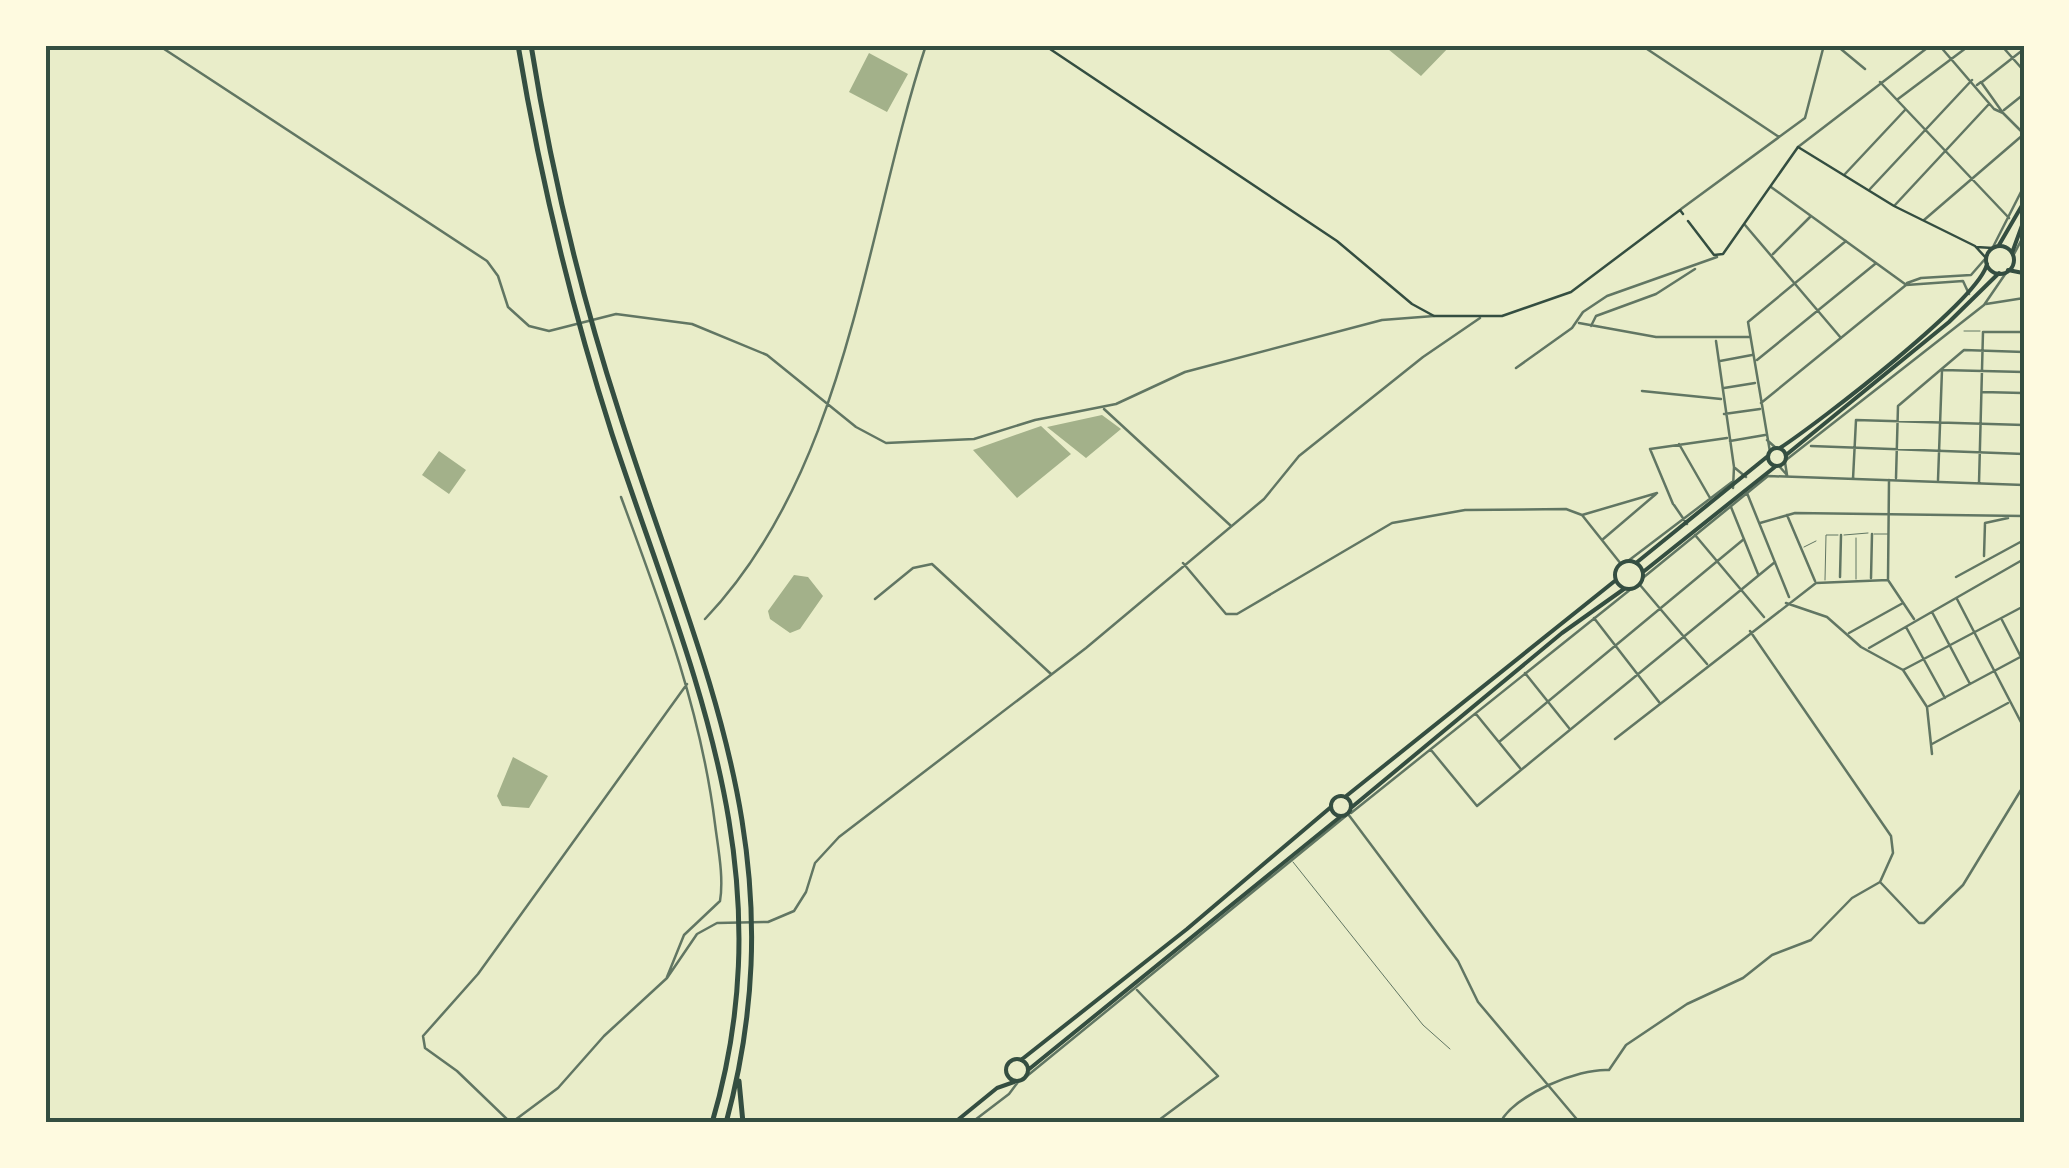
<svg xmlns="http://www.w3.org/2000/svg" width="2069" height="1168" font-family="'PT Sans',sans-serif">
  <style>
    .water { fill: #a3b18a }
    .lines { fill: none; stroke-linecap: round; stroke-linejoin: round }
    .pedestrian { stroke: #617663; stroke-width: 1 }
    .minor { stroke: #617663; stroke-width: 2.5 }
    .secondary { stroke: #344e41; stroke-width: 2.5 }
    .primary { stroke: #344e41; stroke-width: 4 }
    .motorway { stroke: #344e41; stroke-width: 5 }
    .neatline { fill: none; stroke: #344e41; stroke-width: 4 }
  </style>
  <rect width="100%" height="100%" fill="#e9edc9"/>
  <path class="water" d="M1383 45H1451L1421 76Z
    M869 53 908 74 887 112 849 92Z
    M1102 415 1121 429 1086 458 1047 427Z
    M1041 426 1071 454 1017 498 973 450Z
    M439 451 466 470 449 494 422 475Z
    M794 575 808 577 823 596 800 629 790 633 770 619 768 611Z
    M513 757 548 776 529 808 502 806 497 796Z"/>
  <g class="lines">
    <path class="pedestrian" d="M1964 331H1980
      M1874 534H1888
      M1844 535 1868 533
      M1804 547 1816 541
      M1856 579V538
      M1825 580 1826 535H1838
      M1293 862 1423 1025 1450 1049"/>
    <path class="minor" d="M158 45 487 261 498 276 508 307 529 326 549 331 616 314 692 324 767 355 856 427 886 443 974 439 1035 420 1116 404 1185 372 1382 320 1434 316
      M1641 45 1779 137
      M1836 45 1865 69
      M1939 45 1994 109 2003 113 1981 82 1977 85
      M2001 45 2024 71
      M1880 82 2009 218
      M1982 82 2024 49
      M1898 99 1970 45
      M2004 110 2024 94
      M1798 147 1931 45
      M1845 174 1905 110
      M1771 187 1905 284
      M1870 189 1972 80
      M1895 205 1989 104
      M1681 209 1805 118 1824 45
      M1924 220 2024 134 2003 113
      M1745 225 1841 338
      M1993 247 2024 186
      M1773 254 1810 217
      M2013 256 2024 235
      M1907 283 1921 278 1971 275 1985 259
      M1986 304 2024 298
      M1579 323 1656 337H1749
      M1591 326 1596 316 1656 294 1695 269
      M1716 341 1734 467 1733 488
      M1757 360 1875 264
      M1720 361 1752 355
      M1516 368 1572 328 1583 312 1607 296 1717 257
      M1724 388 1755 383
      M1642 391 1721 399
      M1982 392 2023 393
      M1761 403 1906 285 1963 281 1969 294
      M1104 409 1230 525
      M1724 414 1760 409
      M1767 440 1776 448
      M1730 441 1765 435
      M1679 444 1710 498
      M1811 446 2024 454
      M1770 452 1748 322 1846 241
      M2022 453 2024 376
      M1786 460 1984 305 2008 270
      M1785 462 1787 475
      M1779 466 1787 475
      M1735 468 1746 477
      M1896 478 1898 406 1964 350 2024 352
      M1853 479 1856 420 2024 425
      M1889 480 1888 580 1914 619
      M1938 480 1942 370 2024 372
      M1979 483 1983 332H2024
      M1747 493 1789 597
      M621 497C661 605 701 710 715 824 718 848 724 877 720 901L684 935 667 977
      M1673 504 1650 449 1727 438
      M1674 505 1687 524
      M1731 507 1758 574
      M1582 515 1657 493
      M1787 515 1815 581
      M1760 523 1795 513 2024 516
      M1695 535 1764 617
      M1602 540 1656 494
      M1984 556 1985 523 2008 518
      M1628 561 1732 482
      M1183 563 1226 614H1237L1392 523 1465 510 1566 509 1582 515 1621 564
      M1644 577 1768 476 2024 485
      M1840 577 1841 535
      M1956 577 2024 540
      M1871 578 1872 534
      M1640 585 1707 664
      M875 599 913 568 932 564 1051 674
      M1957 599 2024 728
      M1786 603 1827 617 1861 647 1903 670 1927 707 1932 754
      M1932 612 1970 684
      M1594 618 1659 702
      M705 619C848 469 864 234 926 45
      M2002 620 2021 657
      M1906 627 1945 698
      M1849 633 1903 603
      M1869 648 2024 559
      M1903 670 2024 606
      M1525 673 1569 728
      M1929 706 2024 655
      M1476 714 1520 768
      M1615 739 1816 583 1888 580
      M1499 742 1744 539
      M1932 744 2008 703
      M1431 750 1477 806 1775 562
      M1351 813 1631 589
      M1348 814 1458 961 1478 1002 1580 1123
      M1881 883 1919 923H1924L1963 885 2024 785
      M1137 990 1218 1076 1155 1123
      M1027 1076 1347 815
      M511 1123 558 1088 604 1036 667 978 697 934 717 923 768 922 794 911 806 892 815 863 839 837 1086 648 1264 499 1299 456 1423 357 1480 318
      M511 1123 457 1071 425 1048 423 1036 478 974 687 684
      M971 1123 1009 1094 1018 1082
      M1500 1123C1514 1095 1578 1068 1609 1070L1626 1045 1687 1004 1743 978 1772 955 1811 940 1852 898 1880 882 1893 853 1891 836 1750 631"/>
    <path class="secondary" d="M1044 45 1337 241 1412 304 1434 316H1502L1571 292 1680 210 1683 214
      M1688 221 1714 255 1723 254 1798 147 1894 206 1975 246 1986 258
      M1976 247 1993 248"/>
    <path class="primary" d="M1999 245 2024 202
      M1986 260a14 14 0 1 1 28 0a14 14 0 1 1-28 0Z
      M2012 253 2024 220
      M2008 270 2023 273
      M1768 457a9 9 0 1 1 18 0a9 9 0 1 1-18 0Z
      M1780 448C1818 423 1979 300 1987 264
      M1786 455 1949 322 1999 273
      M1615 575a14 14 0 1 1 28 0a14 14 0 1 1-28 0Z
      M1636 563 1768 456
      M1643 572 1776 466
      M1331 806a10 10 0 1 1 20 0a10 10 0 1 1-20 0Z
      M1345 797 1616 580
      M1352 807 1562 633 1624 589
      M1006 1070a11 11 0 1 1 22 0a11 11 0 1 1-22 0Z
      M1021 1060 1187 929 1331 807
      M1028 1070 1340 817
      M954 1123 997 1088 1014 1082"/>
    <path class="motorway" d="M518 45C540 177 571 306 612 434 690 670 787 868 712 1123
      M531 45C551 170 580 292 619 412 698 663 800 850 726 1123
      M739 1081 743 1123"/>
  </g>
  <rect width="2069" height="1168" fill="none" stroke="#fefae0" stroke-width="95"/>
  <rect x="48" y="48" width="1974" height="1072" class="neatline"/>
</svg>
